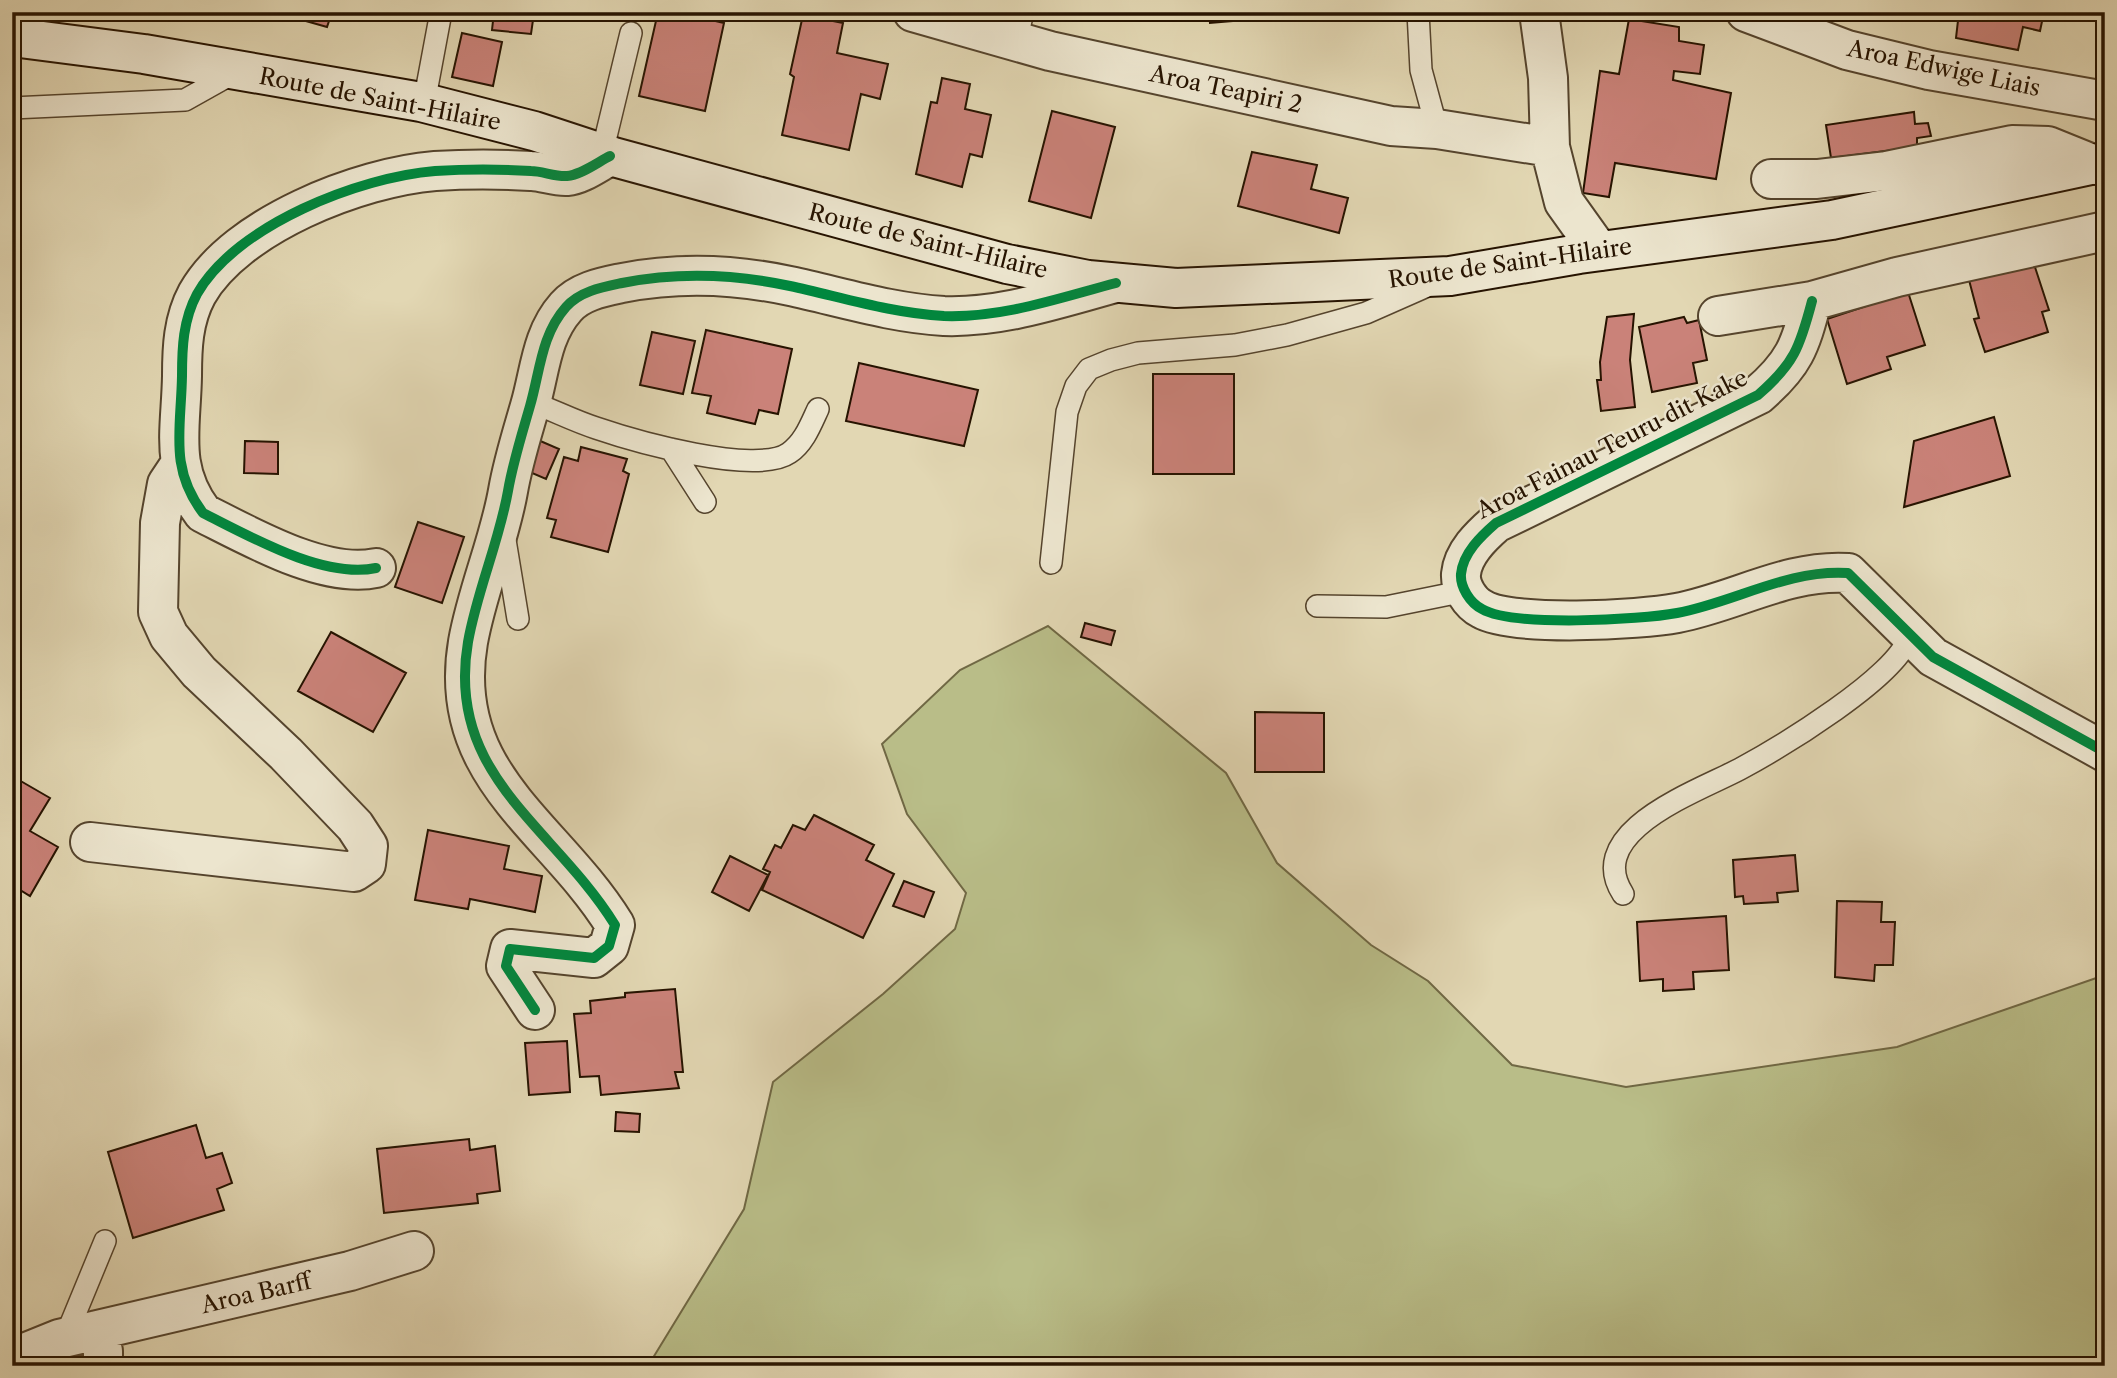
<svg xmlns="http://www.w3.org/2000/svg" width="2117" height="1378" font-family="'Libre Caslon Text',serif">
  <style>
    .green { fill: #b9bd88; stroke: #706844; stroke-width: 2 }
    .building { fill: #ca8279; stroke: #261300; stroke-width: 2 }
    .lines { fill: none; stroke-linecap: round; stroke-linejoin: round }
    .service-casing { stroke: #55442d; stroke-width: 24 }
    .minor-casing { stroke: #55442d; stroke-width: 42 }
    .secondary-casing { stroke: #261300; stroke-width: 42 }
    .service { stroke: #ece5ce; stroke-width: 21 }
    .minor { stroke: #ece5ce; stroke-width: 38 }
    .secondary { stroke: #ece5ce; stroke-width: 38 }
    .cycleway-casing { stroke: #ece5ce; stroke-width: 15 }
    .cycleway { stroke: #00873e; stroke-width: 10 }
    .labels { text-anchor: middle; stroke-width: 5; stroke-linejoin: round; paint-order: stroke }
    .street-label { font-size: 23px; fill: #261300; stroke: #ece5ce }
  </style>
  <rect width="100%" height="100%" fill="#e2d7b3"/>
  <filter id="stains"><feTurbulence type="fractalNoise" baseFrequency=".00286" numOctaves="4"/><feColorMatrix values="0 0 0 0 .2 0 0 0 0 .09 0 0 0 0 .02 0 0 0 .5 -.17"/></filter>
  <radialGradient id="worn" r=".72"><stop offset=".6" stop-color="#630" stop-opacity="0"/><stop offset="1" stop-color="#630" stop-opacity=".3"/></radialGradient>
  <path class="green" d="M1048 626 1226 773 1277 863 1371 945 1428 981 1512 1065 1626 1087 1897 1047 2105 975V1366H648L744 1209 773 1082 883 994 955 929 966 893 907 814 882 744 960 670Z"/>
  <path class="building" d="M274 12H332L327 27Z
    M494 12H568L567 17 534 13 531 34 492 30Z
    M658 12H677L724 23 705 111 639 96Z
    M1209 12H1304L1305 15 1210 23Z
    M1959 12H2044L2040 31 2023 27 2018 50 1956 38Z
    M803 15 843 23 837 53 888 64 880 99 861 94 849 150 782 135 794 77 790 74Z
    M1629 19 1679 27V41L1704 45 1700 74 1674 71 1673 80 1731 93 1716 179 1615 163 1609 197 1583 193 1600 71 1619 74Z
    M462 33 502 42 493 86 452 77Z
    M942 78 970 84 965 109 991 115 982 157 970 154 962 187 916 174 931 102 937 103Z
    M1052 111 1115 127 1091 218 1029 201Z
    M1914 112 1915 124 1928 123 1931 136 1917 138V147L1831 158 1826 125Z
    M1252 152 1317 165 1311 189 1348 198 1339 233 1238 206Z
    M2033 261 2049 310 2042 312 2048 332 1985 352 1974 319 1979 318 1969 280Z
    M1908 292 1925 345 1887 357 1891 369 1847 384 1827 319Z
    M1634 314 1630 360 1635 407 1601 411 1597 380H1601L1600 362 1607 317Z
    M1684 317 1687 323 1699 320 1707 360 1693 363 1697 383 1652 392 1639 327Z
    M706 330 792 349 778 414 759 410 755 424 707 413 711 396 692 393Z
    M652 332 695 341 683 394 640 385Z
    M859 363 978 390 964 446 846 421Z
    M1153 374H1234V474H1153Z
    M1994 417 2010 476 1904 507 1914 441Z
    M538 440 559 449 546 479 525 470Z
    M245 441 278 442V474L244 473Z
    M581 447 627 459 623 471 629 474 608 552 551 537 556 520 547 518 564 457 578 461Z
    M418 522 464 537 442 603 395 587Z
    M1085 623 1115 631 1111 645 1081 637Z
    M331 632 406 673 373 732 298 691Z
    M1255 712 1324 713V772H1255Z
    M12 776 50 798 30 831 58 847 30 896 12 885Z
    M814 815 874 845 866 860 894 874 863 938 762 890 770 872 763 869 775 845 781 848 793 825 805 830Z
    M428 830 509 846 504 869 542 876 535 912 470 899 468 909 415 900Z
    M1795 855 1798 891 1777 893 1778 902 1744 904 1743 896 1735 897 1733 860Z
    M730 856 768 875 749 911 712 892Z
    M904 881 934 892 924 917 893 906Z
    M1837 901 1882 902 1881 922H1895L1893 965H1875L1874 981 1835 977Z
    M1726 916 1729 970 1693 972 1694 989 1663 991V979L1640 981 1637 922Z
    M675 989 683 1072H675L679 1088 601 1095 599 1076 580 1077 574 1014 591 1013 590 1001 625 997V993Z
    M567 1041 570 1092 529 1095 525 1043Z
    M616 1112 640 1114 639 1132 615 1131Z
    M196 1125 206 1158 222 1153 232 1183 217 1189 224 1210 133 1238 108 1152Z
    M469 1139 470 1150 495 1146 500 1191 477 1194 478 1203 384 1213 377 1149Z"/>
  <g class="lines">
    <g class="service-casing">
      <path id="service" d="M1418 12 1421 70 1437 129
        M1016 41 1023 12
        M424 103 441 12
        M12 108 185 100 235 72
        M602 153 631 33
        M531 402C553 410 574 421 596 428 634 441 756 476 789 453 804 443 811 424 818 409
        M671 449 705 502
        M504 534 518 619
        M1051 563 1067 412 1076 386 1089 369 1111 360 1138 353 1235 345 1287 335 1366 313 1425 287
        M1317 606 1386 607 1465 591
        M1623 894C1582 831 1699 791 1740 769 1779 748 1899 676 1909 636
        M65 1338 105 1241"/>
    </g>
    <g class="minor-casing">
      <path id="minor" d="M913 12 1050 51 1391 126 1437 129 1550 147
        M1539 12 1548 78 1550 147 1564 202 1599 251
        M1746 12 1847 50 1929 70 2105 101
        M1771 179H1817L1886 171 2012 145 2048 146 2095 165
        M1812 301C1800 347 1794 364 1758 395L1496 523C1481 536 1463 553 1461 574 1460 587 1470 603 1482 609 1512 627 1640 620 1677 613 1735 602 1788 569 1848 573L1933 657 2105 752
        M1718 316 1812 301 1897 277 2105 231
        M376 568C324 579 251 537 203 513 169 468 181 430 182 376 182 348 183 320 197 294 236 225 360 177 435 171 467 169 499 169 531 171 542 171 556 177 567 176 581 175 598 162 610 156
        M90 842 354 872 366 864 368 846 355 826 286 754 199 672 169 636 158 612 160 523 167 484 179 466
        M535 1010 506 966 510 949 594 958 609 946 615 925C554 826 445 776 468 642 477 591 499 542 508 491 513 462 522 434 530 406 540 372 541 335 566 307 580 291 603 287 622 283 678 272 734 274 790 286 841 297 891 313 944 316 1003 318 1059 298 1116 283
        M97 1330 103 1351V1366
        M12 1358 59 1339 350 1271 414 1251"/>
    </g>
    <g class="secondary-casing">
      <path id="secondary" d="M12 37 144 54 421 102 534 131 610 156 1007 264 1088 280 1176 288 1450 276 1579 254 1832 220 2105 162"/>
    </g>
    <use href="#service" class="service"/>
    <use href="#minor" class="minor"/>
    <use href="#secondary" class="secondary"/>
    <g class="cycleway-casing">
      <path id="cycleway" d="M1812 301C1800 347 1794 364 1758 395L1496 523C1481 536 1463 553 1461 574 1460 587 1470 603 1482 609 1512 627 1640 620 1677 613 1735 602 1788 569 1848 573L1933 657 2105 752
        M376 568C324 579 251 537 203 513 169 468 181 430 182 376 182 348 183 320 197 294 236 225 360 177 435 171 467 169 499 169 531 171 542 171 556 177 567 176 581 175 598 162 610 156
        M535 1010 506 966 510 949 594 958 609 946 615 925C554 826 445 776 468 642 477 591 499 542 508 491 513 462 522 434 530 406 540 372 541 335 566 307 580 291 603 287 622 283 678 272 734 274 790 286 841 297 891 313 944 316 1003 318 1059 298 1116 283"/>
    </g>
    <use href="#cycleway" class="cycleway"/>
  </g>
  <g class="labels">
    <g class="street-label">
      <text transform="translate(1944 68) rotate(12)" y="8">Aroa Edwige Liais</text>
      <text transform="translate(1226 89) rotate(12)" y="8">Aroa Teapiri 2</text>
      <text transform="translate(380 99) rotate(11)" y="8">Route de Saint-Hilaire</text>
      <text transform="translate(928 241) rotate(14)" y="8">Route de Saint-Hilaire</text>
      <text transform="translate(1510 263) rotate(-8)" y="8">Route de Saint-Hilaire</text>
      <text transform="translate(1612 444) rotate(-27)" y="8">Aroa Fainau Teuru dit Kake</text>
      <text transform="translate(256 1293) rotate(-13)" y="8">Aroa Barff</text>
    </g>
  </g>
  <rect width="2117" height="1378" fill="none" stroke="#e2d7b3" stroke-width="42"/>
  <rect x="14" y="14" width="2089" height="1350" fill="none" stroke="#261300" stroke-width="3.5"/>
  <rect x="21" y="21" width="2075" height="1336" fill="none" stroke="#261300" stroke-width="2"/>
  <rect width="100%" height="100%" filter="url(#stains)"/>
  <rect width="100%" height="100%" fill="url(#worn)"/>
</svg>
